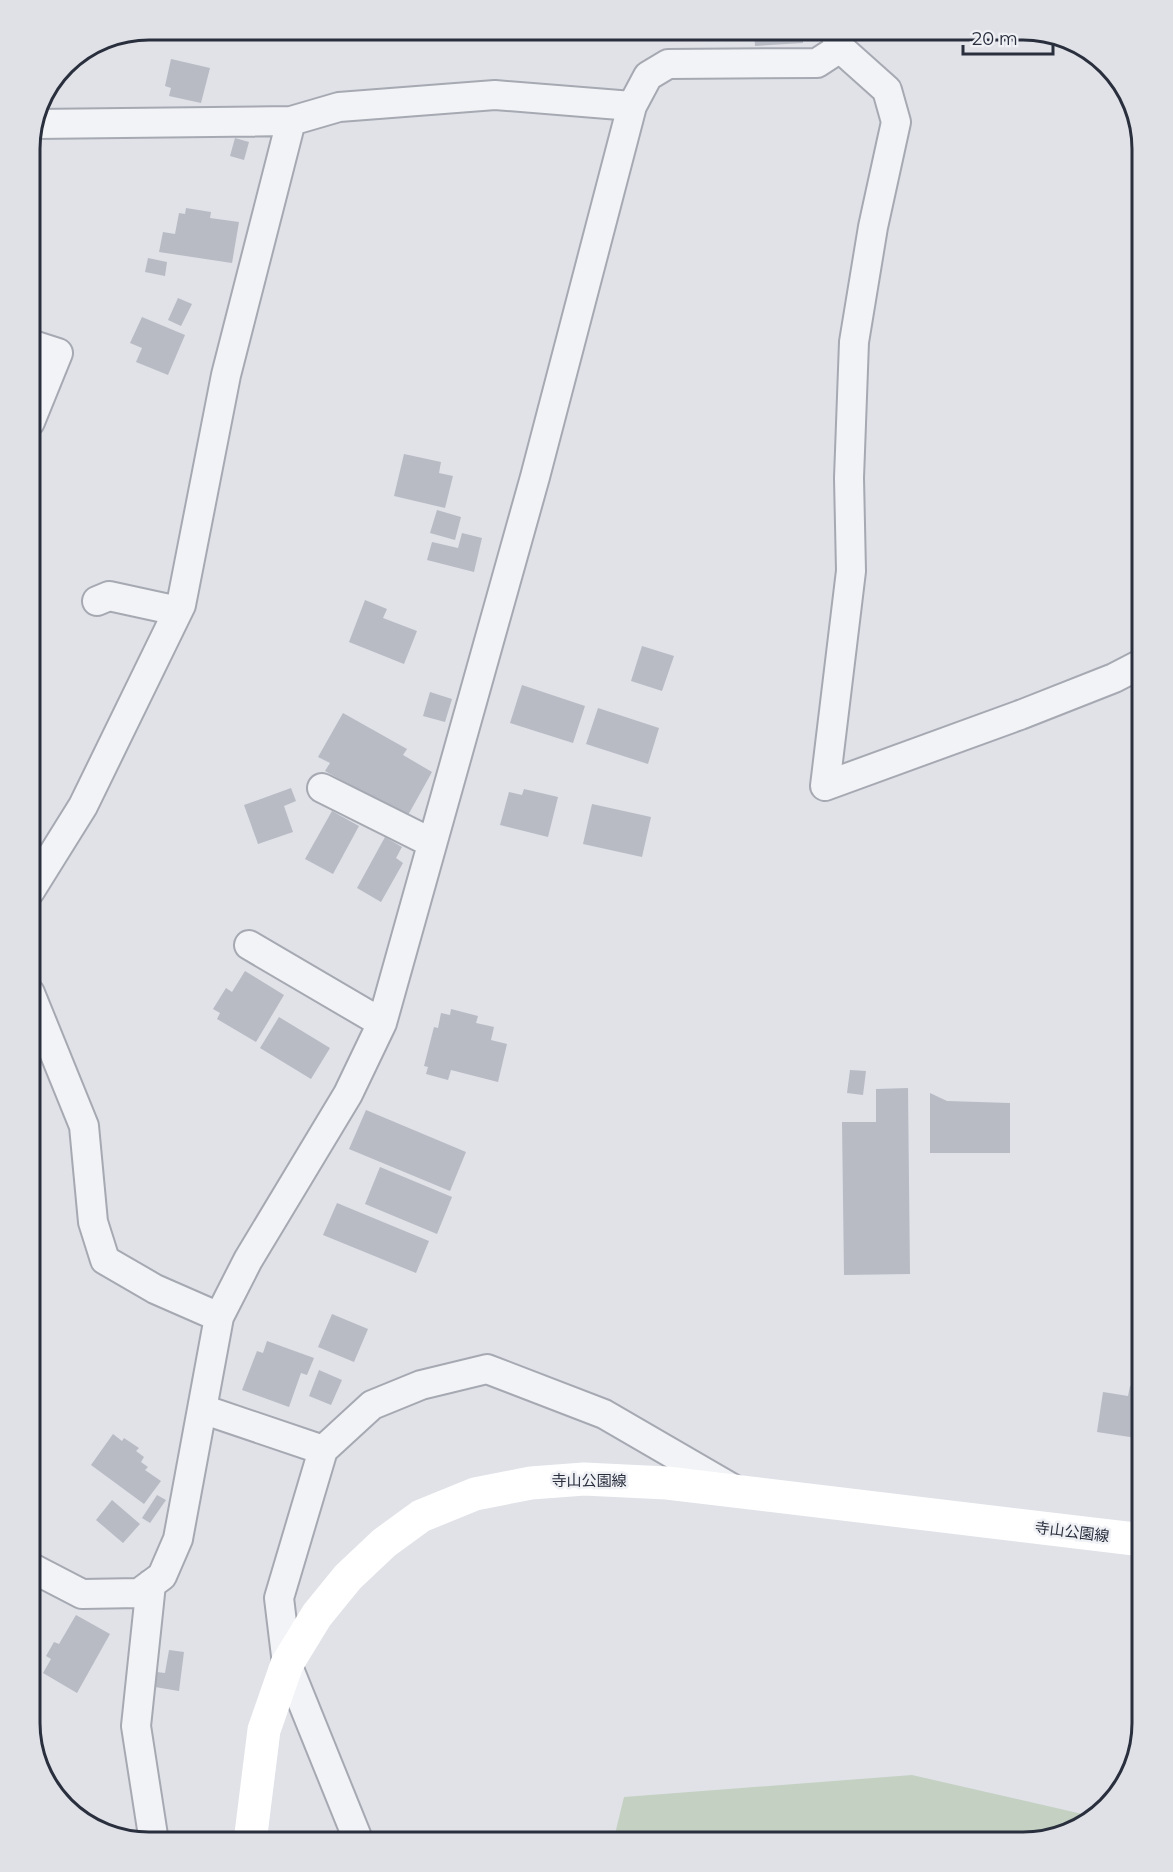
<svg xmlns="http://www.w3.org/2000/svg" width="1173" height="1872" font-family="Montserrat,'Noto Sans JP',sans-serif">
  <style>
    .green { fill: #c4d1c2 }
    .building { fill: #b8bbc4 }
    .lines { fill: none; stroke-linecap: round; stroke-linejoin: round }
    .street-casing { stroke: #a6a9b2; stroke-width: 32 }
    .street { stroke: #f2f3f6; stroke-width: 28 }
    .secondary { stroke: #fff; stroke-width: 33 }
    .labels { text-anchor: middle; stroke-width: 5; stroke-linejoin: round; paint-order: stroke }
    .street-label { font-size: 15px; fill: #2a2f3e; stroke: #eff1f5 }
    .rim { fill: none; stroke: #2a2f3e; stroke-width: 3 }
  </style>
  <rect width="100%" height="100%" fill="#e0e2e8"/>
  <path class="green" d="M912 1775 1091 1816 1077 1829 1023 1842H613L624 1797Z"/>
  <path class="building" d="M696 30H738L737 36 696 32Z
    M754 30H803V43L755 46Z
    M171 59 210 68 201 103 169 96 171 88 165 86Z
    M235 138 249 142 244 160 230 156Z
    M186 208 211 212 210 218 239 222 232 263 159 252 163 232 175 234 179 213 185 214Z
    M148 258 167 262 165 276 145 272Z
    M178 298 192 304 181 326 168 320Z
    M142 317 185 335 168 375 136 362 142 348 130 343Z
    M404 454 441 462 439 473 453 476 445 508 394 496Z
    M437 510 461 517 455 540 430 533Z
    M462 533 482 538 474 572 427 560 432 542 458 548Z
    M365 600 387 609 383 618 417 631 404 664 349 642Z
    M642 646 674 656 662 691 631 681Z
    M522 685 585 706 573 743 510 723Z
    M430 692 452 699 445 722 423 716Z
    M598 708 659 728 648 764 586 744Z
    M343 713 407 749 403 755 432 772 407 817 325 771 330 763 318 757Z
    M291 788 296 801 284 806 293 832 258 844 244 805Z
    M524 789 558 797 548 837 500 825 509 792 522 795Z
    M592 804 651 817 642 857 583 844Z
    M332 811 359 826 333 874 305 859Z
    M385 837 402 847 396 858 403 863 381 902 357 888Z
    M245 971 284 995 256 1042 217 1019 220 1013 213 1009 226 988 232 992Z
    M451 1009 478 1016 476 1023 494 1027 491 1040 507 1044 498 1082 451 1070 448 1080 426 1074 428 1067 424 1066 434 1027 438 1028 441 1013 450 1015Z
    M279 1017 330 1048 311 1079 260 1048Z
    M850 1070 866 1071 863 1095 847 1093Z
    M908 1088 910 1274 844 1275 842 1122H876V1089Z
    M930 1093 947 1101 1010 1103V1153H930Z
    M366 1110 466 1152 450 1191 349 1149Z
    M380 1167 452 1197 437 1234 365 1204Z
    M337 1203 429 1241 416 1273 323 1235Z
    M332 1314 368 1329 354 1362 318 1347Z
    M267 1341 314 1358 307 1375 301 1373 289 1407 242 1390 257 1351 263 1353Z
    M319 1370 342 1380 331 1405 309 1396Z
    M1130 1386 1143 1389V1439L1097 1432 1103 1392 1128 1396Z
    M113 1434 122 1441 124 1438 139 1448 136 1451 144 1457 141 1462 148 1467 145 1470 161 1481 144 1504 91 1465Z
    M157 1495 166 1500 150 1523 142 1518Z
    M112 1500 140 1524 123 1543 96 1520Z
    M76 1615 110 1634 77 1693 43 1673 51 1659 46 1656 54 1642 59 1644Z
    M169 1650 184 1652 179 1691 155 1687 157 1672 165 1673Z"/>
  <g class="lines">
    <g class="street-casing">
      <path id="street" d="M840 48 887 90 896 122 873 227 854 342 849 478 851 571 825 786 1020 715 1114 678 1143 663
        M35 124 291 121 339 107 495 95 632 106
        M30 422 58 353 30 344
        M97 601 109 596 178 611
        M322 788 432 843
        M30 891 83 806 181 605 226 375 291 121
        M249 945 382 1023
        M30 993 84 1126 93 1222 105 1260 155 1289 219 1317
        M202 1409 323 1450
        M30 1567 82 1594 139 1593 162 1576 178 1539 219 1317 248 1260 348 1094 382 1023 535 477 632 106 648 76 668 64 817 63 840 48 834 30
        M151 1584 136 1726 154 1842
        M359 1842 287 1664 279 1598 323 1450 372 1405 421 1385 487 1369 604 1414 735 1490"/>
    </g>
    <use href="#street" class="street"/>
    <path class="secondary" d="M250 1842 264 1730 287 1664 317 1615 348 1577 384 1543 421 1516 475 1494 531 1483 584 1479 667 1483 1143 1540"/>
  </g>
  <g class="labels">
    <g class="street-label">
      <text x="589" y="1486">寺山公園線</text>
      <text transform="translate(1072 1532) rotate(7)" y="5">寺山公園線</text>
    </g>
  </g>
  <path d="M0 0H1173V1872H0ZM149 40H1023A109 109 0 0 1 1132 149V1723A109 109 0 0 1 1023 1832H149A109 109 0 0 1 40 1723V149A109 109 0 0 1 149 40Z" fill="#dfe1e6" fill-rule="evenodd"/>
  <path class="rim" d="M149 40H1023A109 109 0 0 1 1132 149V1723A109 109 0 0 1 1023 1832H149A109 109 0 0 1 40 1723V149A109 109 0 0 1 149 40Z"/>
  <path d="M963 45v9h90v-9" fill="none" stroke="#2a2f3e" stroke-width="3"/>
  <text x="972" y="45" font-size="18" fill="#2a2f3e" stroke="#eff1f5" stroke-width="4.5" paint-order="stroke">20 m</text>
</svg>
